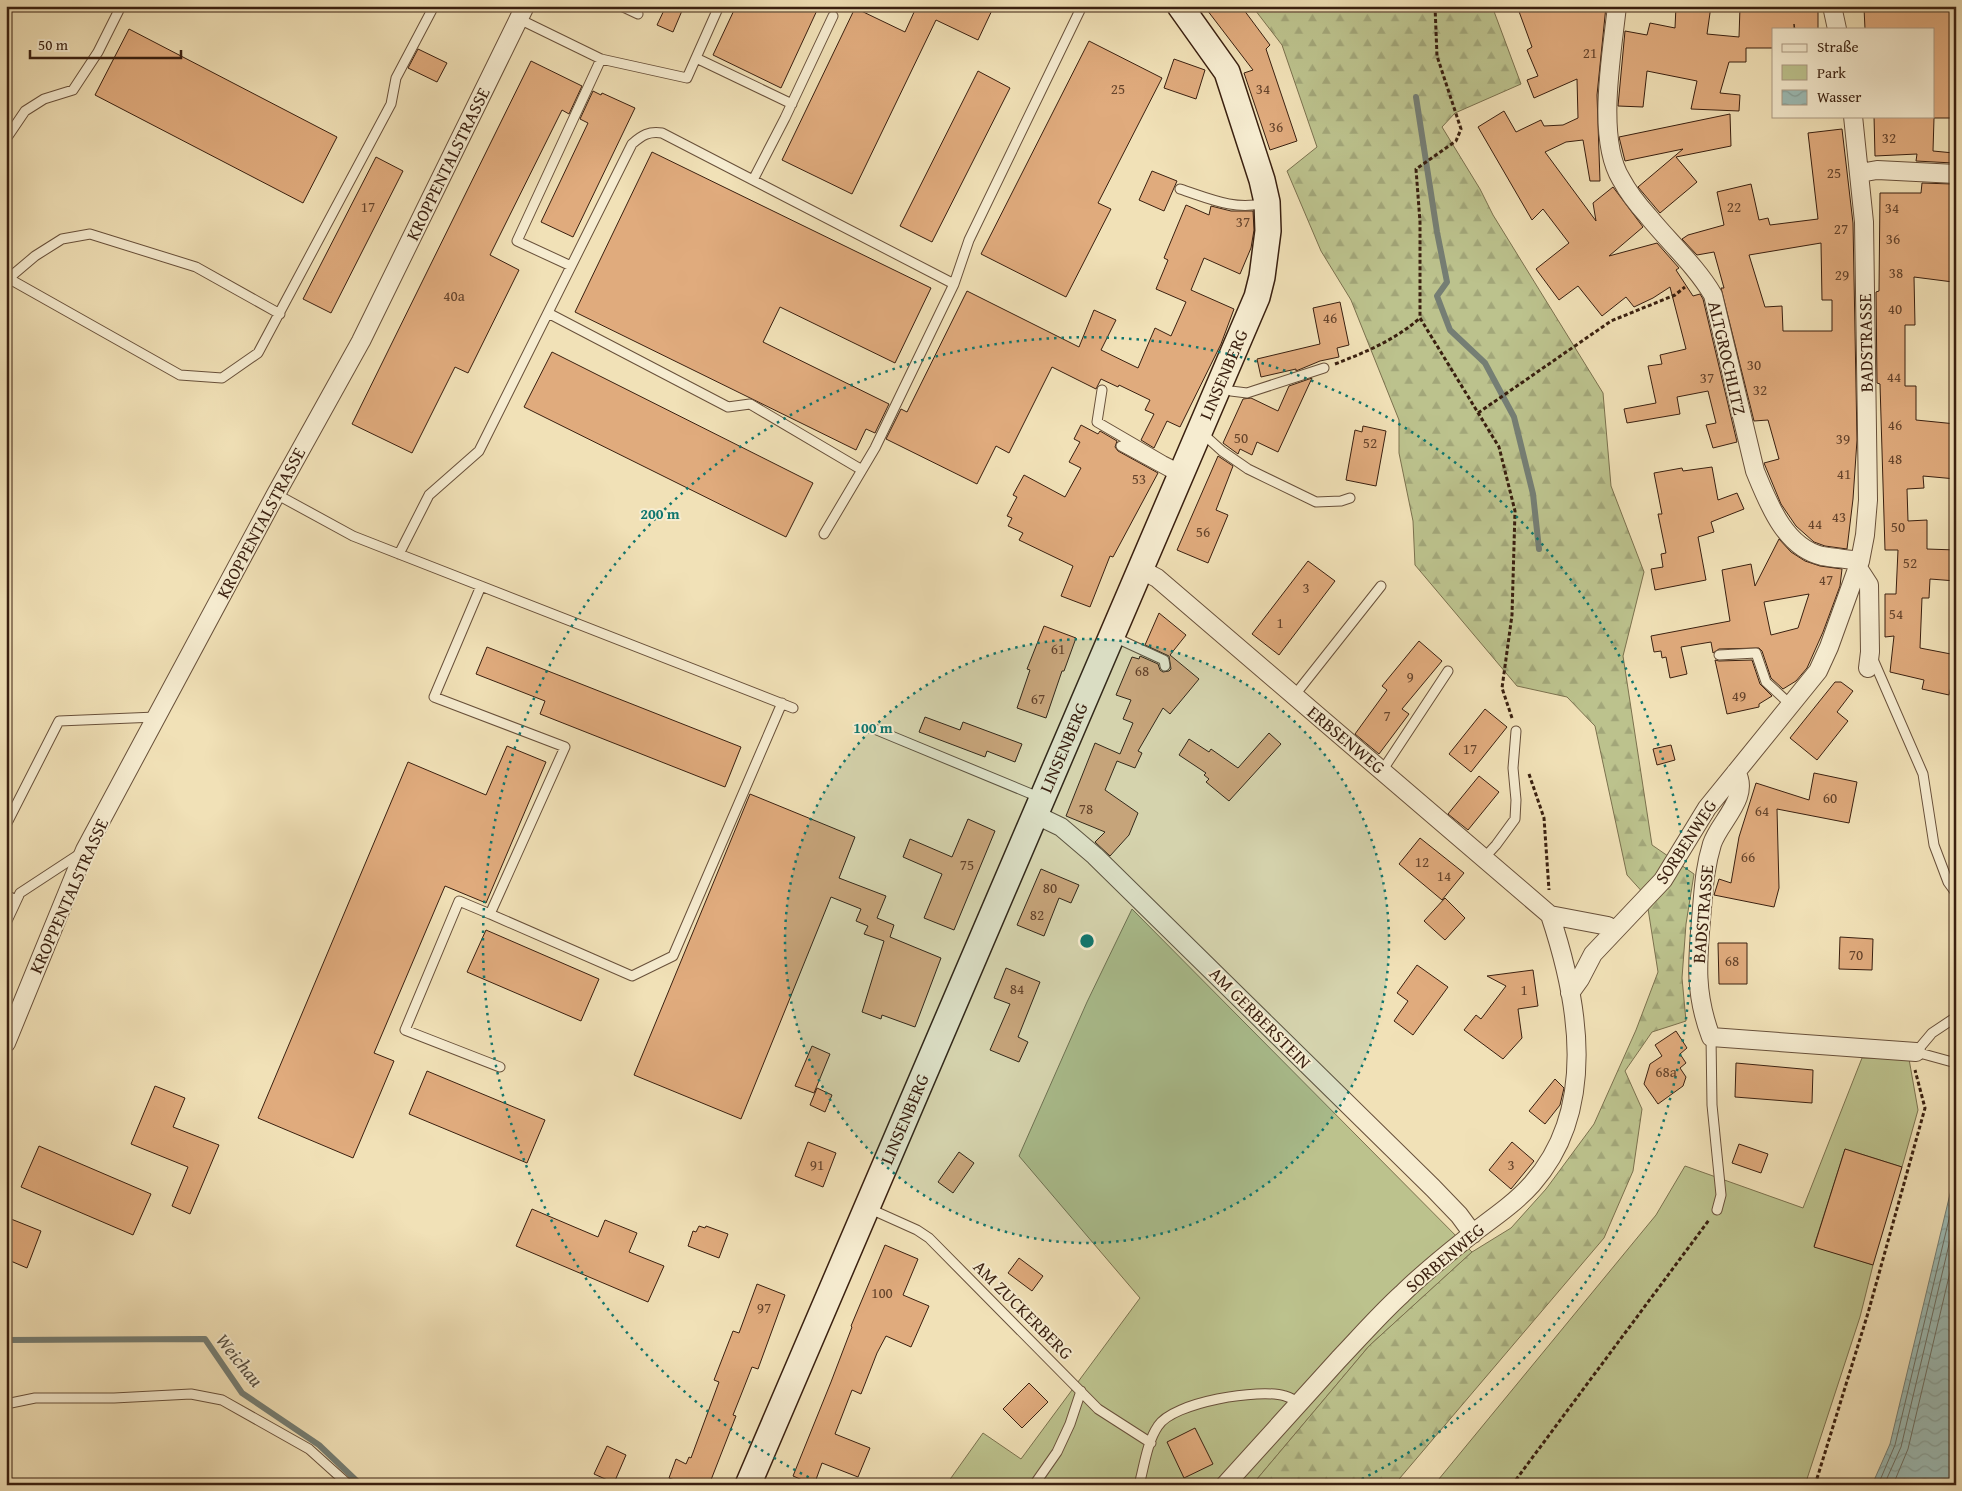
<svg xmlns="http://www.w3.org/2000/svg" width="1962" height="1491" font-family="'Gentium Book Plus',serif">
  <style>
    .green { fill: #bcc28d; stroke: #7b714e }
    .forest { fill: url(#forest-firs); stroke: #7b714e }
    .water { fill: url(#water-waves); stroke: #757e74 }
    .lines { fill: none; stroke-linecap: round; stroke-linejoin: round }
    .shore { stroke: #6b6e63; stroke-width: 1 }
    .stream { stroke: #757e74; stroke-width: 6 }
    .building { fill: #e0ab7d; stroke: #3a2010; fill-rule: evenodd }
    .service-casing { stroke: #68503a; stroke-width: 11 }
    .minor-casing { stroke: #68503a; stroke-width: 20 }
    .secondary-casing { stroke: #3a2010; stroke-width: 28 }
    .path { stroke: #3a2010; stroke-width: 3; stroke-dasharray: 4 2.5; stroke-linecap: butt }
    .service { stroke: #f6ecd0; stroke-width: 9 }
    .minor { stroke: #f6ecd0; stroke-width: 18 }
    .secondary { stroke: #f6ecd0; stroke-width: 25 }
    .ring { fill: none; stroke: #0f766e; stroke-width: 2.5; stroke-dasharray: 2.5 5 }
    .labels { text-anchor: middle; stroke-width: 4; stroke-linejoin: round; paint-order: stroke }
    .number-label { font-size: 15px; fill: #64432b }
    .street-label { font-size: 18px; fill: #3a2010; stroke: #f6ecd0 }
    .water-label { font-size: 19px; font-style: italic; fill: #574f42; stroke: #f6ecd0 }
    .centre { fill: #0f766e; stroke: #f6ecd0; stroke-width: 2.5 }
    .ring-label { font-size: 15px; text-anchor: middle; font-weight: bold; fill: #0f766e; stroke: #f6ecd0; stroke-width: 4; stroke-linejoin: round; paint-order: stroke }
  </style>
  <defs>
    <pattern id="forest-firs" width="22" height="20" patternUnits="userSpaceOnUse" patternTransform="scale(1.25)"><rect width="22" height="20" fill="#bcc28d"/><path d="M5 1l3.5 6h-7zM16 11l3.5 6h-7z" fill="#a2a679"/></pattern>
    <pattern id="water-waves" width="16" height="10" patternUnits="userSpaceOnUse" patternTransform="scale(1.25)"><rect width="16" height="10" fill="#9cbcb6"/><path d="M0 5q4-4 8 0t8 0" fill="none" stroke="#87a19b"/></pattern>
  </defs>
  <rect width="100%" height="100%" fill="#f1e1b7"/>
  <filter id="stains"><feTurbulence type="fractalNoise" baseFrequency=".004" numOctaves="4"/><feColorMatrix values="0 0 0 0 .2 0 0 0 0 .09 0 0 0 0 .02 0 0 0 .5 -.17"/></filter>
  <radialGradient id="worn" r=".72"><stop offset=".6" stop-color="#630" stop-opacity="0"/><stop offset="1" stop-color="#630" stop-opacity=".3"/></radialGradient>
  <path class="green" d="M1132 909 1472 1252 1369 1346 1252 1485H946L983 1433 1021 1459 1140 1298 1019 1156 1087 1002Z
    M1862 1058 1909 1059 1918 1110 1902 1167 1845 1149 1814 1246 1873 1265 1860 1317 1805 1485H1434L1656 1215 1685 1166 1803 1208Z"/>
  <path class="forest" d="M1252 6H1492L1521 84 1455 113 1442 127 1480 189 1493 215 1603 393 1611 486 1644 572 1623 656 1652 845 1694 874 1686 924 1682 978 1686 1021 1652 1032 1625 1071 1642 1109 1633 1171 1604 1238 1394 1485H1252L1369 1346 1472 1252 1511 1228 1546 1189 1594 1124 1636 1030 1658 972 1646 896 1627 875 1595 726 1567 697 1517 686 1415 565 1413 521 1399 453V420L1351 300 1321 251 1287 171 1317 147 1282 45Z"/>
  <path class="water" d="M1956 1169V1485H1872L1890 1444Z"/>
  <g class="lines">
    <path class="shore" d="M1878 1485 1895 1445 1956 1190
      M1884 1485 1901 1447 1956 1215
      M1893 1485 1908 1449 1956 1247"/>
    <path class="stream" d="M1416 97 1437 232 1447 282 1437 296 1450 330 1485 363 1514 417 1533 494 1539 549
      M6 1340 205 1339 242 1393 319 1445 361 1485"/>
  </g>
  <path class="building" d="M666 6H684L673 32 657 25Z
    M736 6H819L781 88 713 55Z
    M907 6H994L978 40 936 20 852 194 782 160 855 8 905 32 915 10Z
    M1204 6H1241L1270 45 1266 49 1297 141 1270 150 1244 73 1253 70Z
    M1517 6H1606L1597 95 1600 181H1590L1583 140 1566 142 1545 152 1596 221 1593 203 1613 187 1643 227 1609 256 1657 243 1679 268 1676 270 1693 296 1700 294 1703 299 1737 442 1713 448 1706 425 1716 423 1708 391 1677 397 1680 414 1627 423 1624 409 1656 403 1648 366 1662 364 1660 355 1686 349 1670 287 1653 298 1634 307 1626 297 1602 316 1578 286 1559 300 1536 269 1569 243 1543 209 1532 220 1478 127 1504 111 1516 132 1541 120 1544 126 1563 125 1578 118 1577 79 1534 98 1527 80 1538 76 1527 50 1532 47Z
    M1676 6H1711L1707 34 1739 37 1740 7 1818 9V29H1795L1794 24V29H1773V48H1746V62H1729L1720 93 1740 95 1739 111 1691 109 1697 81 1647 71 1643 107 1618 106 1625 31 1647 35 1650 23 1675 28Z
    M1901 6 1956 9 1953 71H1956V118H1934L1933 151 1954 153 1953 163 1916 161 1917 154 1875 156 1874 116H1933V29H1865L1864 8Z
    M129 29 337 137 303 203 95 95Z
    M1089 41 1162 78 1098 203 1111 209 1066 297 981 254Z
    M418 49 447 63 437 82 408 68Z
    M1174 59 1205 70 1196 99 1164 88Z
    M531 61 582 86 569 114 562 110 490 255 519 270 468 373 455 367 412 453 352 424Z
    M978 71 1010 88 932 242 900 226Z
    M593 91 601 95 602 93 635 108 573 237 541 222 588 123 580 119Z
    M1730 114 1731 146 1676 157 1697 182 1660 213 1638 187 1683 149 1625 161 1619 137Z
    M1842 129 1853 223 1857 440 1853 499 1847 549 1825 546 1814 542 1796 526 1781 504 1764 463 1779 459 1768 420 1754 421 1721 288H1724L1714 252 1697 255 1682 239 1688 235 1724 225 1717 192 1751 184 1759 220 1768 218 1770 225 1818 219 1808 133ZM1821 243 1822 300H1832V331H1783L1782 306 1765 307 1749 255Z
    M652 152 931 288 895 363 780 307 763 342 889 404 875 433 866 429 856 450 575 312Z
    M376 157 403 171 331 313 303 299Z
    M1152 171 1177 181 1164 211 1139 200Z
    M1922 183 1952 184 1951 204 1956 205V259L1953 282 1914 277 1915 325H1905V386H1916V420L1956 424V479L1923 476 1924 488 1907 489 1908 521 1927 520V549L1956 550V581L1930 579 1929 598H1922L1920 648 1956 655V666L1949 695 1922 689 1924 680 1890 672 1894 636 1885 637V594H1896L1898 550H1885L1880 384 1877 383 1876 292 1879 291 1880 193H1921Z
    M1186 205 1209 215 1211 206 1231 211H1253L1254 230 1251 248 1240 274 1204 258 1191 290 1234 309 1221 344 1180 427 1167 421 1154 448 1141 440 1154 414 1145 410 1150 400 1119 385 1118 387 1101 379 1096 389 1052 367 1009 453 996 446 977 484 886 439 901 409 907 412 967 291 1079 347 1094 310 1116 320 1101 350 1138 368 1155 328 1171 336 1186 302 1156 289 1168 260 1164 258Z
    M1340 302 1349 345 1337 348 1339 357 1320 361 1296 371V369L1261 377 1257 359 1320 344 1313 308Z
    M552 352 813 483 786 537 524 407Z
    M1312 378 1278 452 1257 442 1252 455 1240 449 1238 454 1223 443 1243 399 1251 398 1278 411 1289 386Z
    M1081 425 1098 434 1100 431 1117 441 1115 447 1118 451 1158 473 1113 557 1110 556 1090 607 1061 596 1073 566 1019 540 1023 533 1008 526 1012 518 1007 516 1017 497 1013 495 1024 475 1065 497 1081 468 1069 462 1080 442 1074 439Z
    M1363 426 1386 431 1376 486 1346 480 1355 430 1362 432Z
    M1218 456 1233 466 1216 510 1228 515 1208 563 1177 550Z
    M1712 467 1718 500 1737 493 1744 509 1711 522 1714 532 1698 537 1706 580 1655 590 1651 569 1663 567 1661 554 1666 553 1658 514H1662L1654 473 1682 468 1683 471Z
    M1779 539 1791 552 1805 561 1820 566 1842 569 1840 586 1823 632 1807 668 1796 681 1783 689 1771 678 1762 651 1759 648 1719 649 1713 653 1711 642 1681 647 1687 674 1670 678 1666 657 1662 658 1661 651 1654 652 1651 636 1730 621 1722 570 1751 564 1755 586ZM1809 594 1798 628 1771 635 1764 602Z
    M1308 561 1335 581 1279 655 1252 634Z
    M1159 613 1186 635 1170 655 1199 679 1170 714 1163 708 1138 751 1142 753 1135 768 1117 761 1105 790 1138 813 1129 835 1110 856 1095 842 1105 832 1066 816 1095 743 1120 754 1133 723 1123 719 1131 700 1116 695 1132 657 1139 659 1140 656 1158 664 1160 670 1163 672 1169 671 1171 669 1169 656 1145 645Z
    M1044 626 1076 638 1064 671H1062L1046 718 1017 708 1030 670 1027 669Z
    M1419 641 1442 661 1402 709 1409 714 1379 754 1355 734 1387 690 1382 686Z
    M487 647 741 747 725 787 540 714 545 701 476 674Z
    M1715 660 1719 661 1752 660 1760 684 1772 696 1759 704V707L1727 714Z
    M1835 682H1841L1853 691 1837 712 1848 721 1817 760 1790 738Z
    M1485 709 1507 727 1471 772 1449 754Z
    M925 717 960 730 963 722 1022 744 1015 762 987 751 985 757 919 732Z
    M1269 733 1281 744 1229 801 1206 782 1209 779 1204 775 1206 773 1179 755 1189 739 1209 752 1211 749 1238 768Z
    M1671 745 1675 760 1657 765 1653 749Z
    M507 746 546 762 486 903 445 886 374 1053 394 1061 353 1158 258 1118 408 762 486 795Z
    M1814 773 1857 782 1849 823 1777 809 1779 888 1774 907 1714 895 1719 879 1731 883 1739 837 1756 783 1809 800Z
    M1479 776 1499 792 1468 830 1448 814Z
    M750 794 855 837 839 878 886 896 877 918 894 925 890 937 941 958 915 1027 882 1015 881 1019 862 1012 884 941 864 934 868 926 856 921 861 909 831 897 741 1119 634 1075Z
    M968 819 995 831 954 930 924 918 942 874 903 857 910 839 952 857Z
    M1420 838 1464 873 1442 900 1399 864Z
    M1041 869 1079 885 1071 903 1059 898 1044 936 1017 925Z
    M1445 898 1465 918 1445 940 1424 921Z
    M486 930 599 979 581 1021 467 972Z
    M1840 937 1873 939 1872 970 1839 969Z
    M1718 943H1747V984H1719Z
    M1417 965 1448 987 1413 1035 1394 1021 1408 1001 1397 993Z
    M1006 968 1040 982 1018 1037 1028 1042 1019 1062 990 1050 1010 1004 994 998Z
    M1533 970 1538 1006 1518 1009 1522 1038 1503 1059 1464 1030 1476 1015 1481 1019 1506 986 1487 976Z
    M1676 1031 1687 1048 1680 1054 1686 1063 1680 1068 1686 1077 1683 1086 1658 1104 1644 1084 1650 1064 1662 1056 1655 1045Z
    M812 1046 830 1054 814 1093 795 1086Z
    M1736 1063 1813 1070 1812 1103 1735 1097Z
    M427 1071 545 1120 527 1163 409 1114Z
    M1555 1079 1564 1088 1560 1105 1545 1124 1529 1111Z
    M155 1086 185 1098 173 1127 219 1145 190 1214 172 1206 188 1167 131 1144Z
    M817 1088 832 1095 825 1112 810 1105Z
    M808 1142 836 1153 823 1187 795 1176Z
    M1512 1142 1534 1161 1511 1189 1489 1170Z
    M1739 1144 1768 1154 1761 1173 1732 1163Z
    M39 1146 151 1194 133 1235 21 1187Z
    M1845 1149 1902 1167 1873 1265 1814 1247Z
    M959 1152 974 1163 953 1193 938 1182Z
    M532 1209 598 1237 605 1220 637 1233 629 1252 664 1266 648 1302 516 1246Z
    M6 1217 41 1231 27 1268 6 1259Z
    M699 1226 705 1228 706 1226 728 1234 719 1258 688 1246 693 1231 696 1232Z
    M885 1245 918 1259 903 1295 929 1306 911 1347 886 1336 877 1353 861 1394 852 1390 835 1434 870 1448 858 1477 822 1463 814 1485 793 1476 831 1382 852 1327 851 1326Z
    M1019 1258 1043 1276 1032 1291 1008 1273Z
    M757 1284 785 1295 758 1369 752 1367 741 1395 733 1415 736 1416 709 1485H688L669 1478 676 1459 686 1464 689 1457 691 1458 719 1382 714 1380 733 1331 739 1333Z
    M1029 1383 1048 1402 1022 1428 1003 1409Z
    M1195 1428 1213 1464 1184 1478 1167 1442Z
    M607 1446 626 1455 614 1483 594 1474Z"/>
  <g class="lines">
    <g class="service-casing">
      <path id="service" d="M621 6 638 14
        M519 19 601 59 687 78 719 6
        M696 58 792 104
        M6 139 25 111 44 99 73 90 98 52 121 6
        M753 180 785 118 833 16
        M1180 189C1208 198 1235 211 1264 203
        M571 266 517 241 601 59
        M6 277 180 375 222 378 258 353 391 104 396 78 434 6
        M9 278 35 256 62 239 90 234 196 267 280 314
        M548 313 728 407 750 404 862 470
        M1220 386 1231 391 1247 393 1324 368
        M1102 390 1097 422 1164 461 1182 470
        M1201 432 1222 451 1248 469 1316 502 1341 501 1350 498
        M1121 446 1178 477
        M276 494 353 536 793 708
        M824 534 875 448 954 284 969 240 1082 6
        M399 554 429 495 479 451 632 144C642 135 649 131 662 133L954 284
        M481 586 434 697 565 747 490 914 459 901 405 1030 500 1067
        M1114 637 1164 660 1165 666
        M1719 655 1756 653 1766 682 1791 705
        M1872 657 1923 774 1934 845 1948 882 1956 893
        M1294 696 1381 586
        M872 728 1041 798
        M1382 771 1448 671
        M7 823 59 721 156 717
        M1484 858 1496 845 1515 819 1516 800 1513 768 1516 731
        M6 895 16 900
        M490 914 632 976 673 956 782 703
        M6 923 20 893 81 853
        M1956 1017 1932 1033 1916 1052 1956 1063
        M1711 1037 1712 1105 1721 1195 1717 1210
        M868 1208 917 1230 929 1238 1098 1409 1151 1443
        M6 1404 35 1398H114L191 1394 222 1400 309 1449 349 1485
        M1034 1485 1057 1452 1070 1424 1081 1391
        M1139 1485C1144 1467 1147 1442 1158 1426 1173 1402 1260 1388 1285 1396 1290 1397 1295 1401 1299 1403"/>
    </g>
    <g class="minor-casing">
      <path id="minor" d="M1617 6C1612 53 1596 138 1621 179 1628 192 1638 205 1648 216 1669 242 1696 266 1713 295L1755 471C1768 502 1784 547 1822 556 1834 558 1847 559 1860 561
        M1832 6 1837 29
        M1860 173 1877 170 1956 174
        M1858 568 1869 585 1870 652 1868 668
        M1140 569 1157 578 1550 915 1608 926 1613 931
        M1736 772C1751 797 1719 822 1712 844 1705 867 1704 885 1702 908 1698 956 1693 990 1711 1037L1916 1052
        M1036 815 1061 827 1095 856 1433 1188 1459 1215 1473 1234
        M1570 993 1580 979 1593 954 1663 880 1707 808 1818 671 1829 647 1860 561 1865 535 1868 500 1864 222 1853 116
        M6 1043 85 850 276 494 361 341 525 6
        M1225 1485C1263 1443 1301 1401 1339 1359 1360 1337 1380 1314 1402 1294 1425 1271 1451 1251 1477 1230 1496 1216 1516 1202 1532 1184 1598 1110 1579 1002 1550 915"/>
    </g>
    <g class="secondary-casing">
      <g id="secondary">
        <path id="s1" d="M748 1485 1257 297 1262 277 1268 231 1267 202 1262 180 1227 72 1180 6"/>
      </g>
    </g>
    <path class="path" d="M1435 6 1437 56 1461 129 1456 141 1416 169 1420 222V318L1499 447 1515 511 1512 615 1502 688 1512 718
      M1335 364C1366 352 1395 340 1420 318
      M1478 413 1611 321 1675 295 1685 287
      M1529 774 1544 818 1549 890
      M1512 1485 1709 1220
      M1815 1485 1868 1313 1925 1108 1915 1070"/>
    <use href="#service" class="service"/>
    <use href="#minor" class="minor"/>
    <use href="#secondary" class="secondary"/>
  </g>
  <circle cx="1087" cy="941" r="302" fill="#0f766e" fill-opacity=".12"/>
  <g class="ring">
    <circle cx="1087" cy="941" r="302"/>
    <path d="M822 1484A604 604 0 1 1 1352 1484"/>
  </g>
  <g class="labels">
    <g class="number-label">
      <text x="1590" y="58">21</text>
      <text x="1118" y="94">25</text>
      <text x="1263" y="94">34</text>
      <text x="1276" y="132">36</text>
      <text x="1889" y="143">32</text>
      <text x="1834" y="178">25</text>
      <text x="368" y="212">17</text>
      <text x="1734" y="212">22</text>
      <text x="1892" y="213">34</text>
      <text x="1243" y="227">37</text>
      <text x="1841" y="234">27</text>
      <text x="1893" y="244">36</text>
      <text x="1896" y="278">38</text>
      <text x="1842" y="280">29</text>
      <text x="454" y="301">40a</text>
      <text x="1895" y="314">40</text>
      <text x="1330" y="323">46</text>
      <text x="1754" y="370">30</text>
      <text x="1894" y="382">44</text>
      <text x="1707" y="383">37</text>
      <text x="1760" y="395">32</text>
      <text x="1895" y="430">46</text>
      <text x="1241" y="443">50</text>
      <text x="1843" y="444">39</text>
      <text x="1370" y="448">52</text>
      <text x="1895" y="464">48</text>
      <text x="1844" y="479">41</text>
      <text x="1139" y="484">53</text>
      <text x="1839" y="522">43</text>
      <text x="1815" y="529">44</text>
      <text x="1898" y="532">50</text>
      <text x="1203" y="537">56</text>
      <text x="1910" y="568">52</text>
      <text x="1826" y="585">47</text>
      <text x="1306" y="593">3</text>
      <text x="1896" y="619">54</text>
      <text x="1280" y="628">1</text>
      <text x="1058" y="654">61</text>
      <text x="1142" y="676">68</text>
      <text x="1410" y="682">9</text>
      <text x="1739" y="701">49</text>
      <text x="1038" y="704">67</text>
      <text x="1387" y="721">7</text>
      <text x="1470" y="754">17</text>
      <text x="1830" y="803">60</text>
      <text x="1086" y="814">78</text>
      <text x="1762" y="816">64</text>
      <text x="1748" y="862">66</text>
      <text x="1422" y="867">12</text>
      <text x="967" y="870">75</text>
      <text x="1444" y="881">14</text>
      <text x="1050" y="893">80</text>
      <text x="1037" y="920">82</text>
      <text x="1856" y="960">70</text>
      <text x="1732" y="966">68</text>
      <text x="1017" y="994">84</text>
      <text x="1524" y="995">1</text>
      <text x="1666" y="1077">68a</text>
      <text x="817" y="1170">91</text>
      <text x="1511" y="1170">3</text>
      <text x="882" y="1298">100</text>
      <text x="764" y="1313">97</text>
    </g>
    <g class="street-label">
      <text transform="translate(448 164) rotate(-64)" y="6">KROPPENTALSTRASSE</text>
      <text transform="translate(1866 343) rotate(-91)" y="6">BADSTRASSE</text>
      <text transform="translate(1727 358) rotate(77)" y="6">ALTGROCHLITZ</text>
      <text dy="6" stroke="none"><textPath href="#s1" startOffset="1208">LINSENBERG</textPath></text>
      <text transform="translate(261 523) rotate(-62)" y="6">KROPPENTALSTRASSE</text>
      <text transform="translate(1346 740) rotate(40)" y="6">ERBSENWEG</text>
      <text dy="6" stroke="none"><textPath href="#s1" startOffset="802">LINSENBERG</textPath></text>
      <text transform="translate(1686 842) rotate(-57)" y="6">SORBENWEG</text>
      <text transform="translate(69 896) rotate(-66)" y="6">KROPPENTALSTRASSE</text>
      <text transform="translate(1703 914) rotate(-85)" y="6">BADSTRASSE</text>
      <text transform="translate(1260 1018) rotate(45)" y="6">AM GERBERSTEIN</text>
      <text dy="6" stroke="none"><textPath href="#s1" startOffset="398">LINSENBERG</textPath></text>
      <text transform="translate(1445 1258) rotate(-40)" y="6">SORBENWEG</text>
      <text transform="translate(1023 1310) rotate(45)" y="6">AM ZUCKERBERG</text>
    </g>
    <g class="water-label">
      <text transform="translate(240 1360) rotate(51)" y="7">Weichau</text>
    </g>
  </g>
  <circle cx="1087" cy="941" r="8" class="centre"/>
  <g class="ring-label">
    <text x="660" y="519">200 m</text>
    <text x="873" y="733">100 m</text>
  </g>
  <rect width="1962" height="1491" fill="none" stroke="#f1e1b7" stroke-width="25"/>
  <rect x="8" y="8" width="1947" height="1476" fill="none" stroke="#3a2010" stroke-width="2.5"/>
  <rect x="12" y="12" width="1937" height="1466" fill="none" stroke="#3a2010"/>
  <rect x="1772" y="28" width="162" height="90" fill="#f6ecd0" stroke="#ab9a83"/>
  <rect x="1782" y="44" width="25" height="8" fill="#f6ecd0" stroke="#ab9a83"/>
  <text x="1817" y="52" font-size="15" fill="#3a2010">Straße</text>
  <rect x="1782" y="65" width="25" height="15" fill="#bcc28d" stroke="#ab9a83"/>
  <text x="1817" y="78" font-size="15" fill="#3a2010">Park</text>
  <rect x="1782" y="90" width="25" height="15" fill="url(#water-waves)" stroke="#ab9a83"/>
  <text x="1817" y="102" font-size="15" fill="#3a2010">Wasser</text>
  <path d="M30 50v8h151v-8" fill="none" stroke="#3a2010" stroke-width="2.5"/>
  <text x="38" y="50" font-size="15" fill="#3a2010" stroke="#f6ecd0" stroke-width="4" paint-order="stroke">50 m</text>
  <rect width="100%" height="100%" filter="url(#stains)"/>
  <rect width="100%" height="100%" fill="url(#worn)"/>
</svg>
